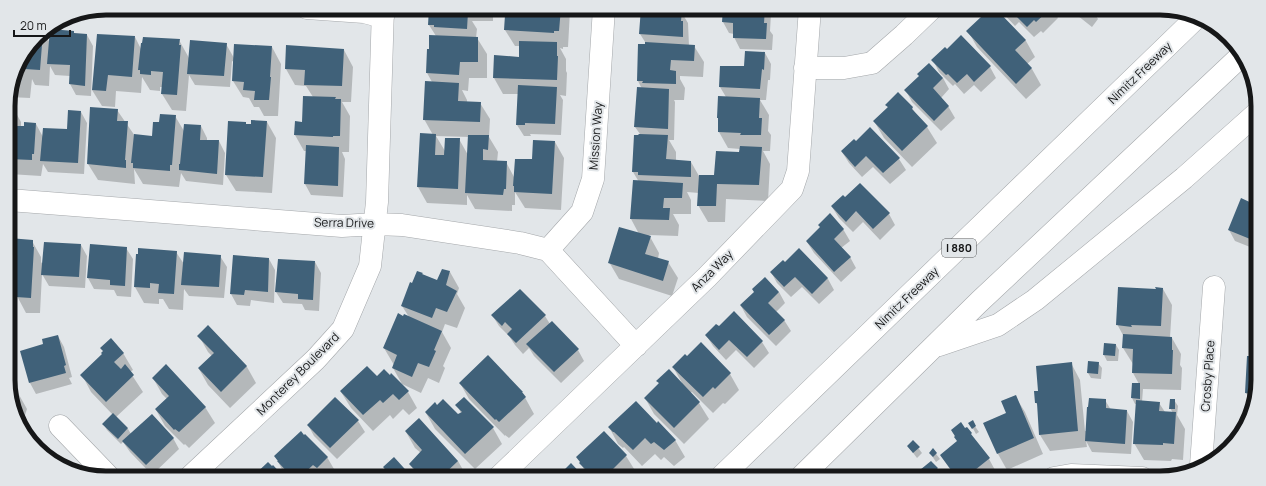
<svg xmlns="http://www.w3.org/2000/svg" width="1266" height="486" font-family="Manrope,sans-serif">
  <style>
    .shadow { fill: #0003; fill-rule: evenodd }
    .building { fill: #406179 }
    .lines { fill: none; stroke-linecap: round; stroke-linejoin: round }
    .minor-casing { stroke: #a4a7aa; stroke-width: 23 }
    .motorway-casing { stroke: #a4a7aa; stroke-width: 23 }
    .minor { stroke: #fff; stroke-width: 22 }
    .motorway { stroke: #fff; stroke-width: 22 }
    .labels { text-anchor: middle; stroke-width: 4; stroke-linejoin: round; paint-order: stroke }
    .shield { fill: #e2e6e9; stroke: #535557; stroke-width: 1 }
    .shield-label { font-size: 11px; font-weight: bold; fill: #161718 }
    .street-label { font-size: 12px; fill: #161718; stroke: #e2e6e9 }
    .rim { fill: none; stroke: #161718; stroke-width: 5 }
  </style>
  <rect width="100%" height="100%" fill="#e2e6e9"/>
  <path class="shadow" d="M430 8H493V21H472L477 29 476 38H477L487 54V78H469L468 91 462 90 467 100V102L480 103 490 119 489 137 498 152 497 162H506L514 177 555 142 564 158 561 210 525 208 515 192V205H512V211L475 209 467 195V205L427 203 418 187 421 134 433 135 424 119 432 82 427 73 430 50 436 36 429 25ZM436 136 469 137 468 155 459 139 445 151Z
    M529 8H568L570 11 568 47H563V49L560 48 566 59V71L567 73 566 96 560 95 563 100 561 135 530 134 531 136H524L517 125 519 94H503L494 78 520 58V46H515L505 30 528 17Z
    M642 8H679L688 23 689 46H694L704 62 703 77 680 76V79L685 88 684 100H674L675 102 674 140H669L676 152V161L691 162 699 176H715L740 153V149L728 148 719 132V120L718 118 726 97 720 87 765 53 771 64 770 80H768L766 100H760L769 115 768 131 771 135 770 151H763L770 164 768 201 726 199 725 222H708L698 205 699 193 687 192 691 200V214H673L679 225 678 236 649 235 659 253 658 259 668 262 678 278 672 296 619 279 609 262 639 234 631 219 639 182 633 172 635 136H639L640 134 635 127 638 88 642 89 638 81 647 45 640 34Z
    M724 8H767L771 14 770 31 773 35 772 50 740 49 734 37V34L729 33 723 22Z
    M987 8H994L1026 41 1035 57 1027 64 1032 69 1041 85 1026 99 977 47 968 31 982 17Z
    M998 8H1052L1058 18 1043 33 1041 31 1034 37 1019 22 1015 26Z
    M1068 8H1103L1096 16 1098 19 1092 27Z
    M43 31 50 43 74 34 87 35 93 46 91 96 76 95 70 84V76L55 75 50 66 49 86 35 85 32 79 30 98 9 97 18 63Z
    M135 37 141 49 179 40 189 58 226 44 234 58 272 47 281 64 278 116H264L259 107H254L249 98 243 97 233 81 234 62 232 61 230 87 195 85 189 75 186 111 172 110 162 94 163 87H160V91L150 90 142 77 141 93 116 91 115 107 102 106 92 90Z
    M287 46 344 50 353 67 351 102H342L350 116 349 152H342L345 159 343 197 311 195 305 184 307 151H304L295 135 303 123 313 97 306 86 295 85 286 69Z
    M933 60 990 67 996 78 981 92 974 85 964 94 955 84 953 86 939 72Z
    M920 77 943 78 949 89 941 98 948 106 955 118 941 131 912 102 906 91Z
    M886 105 912 108 917 116 927 127 937 143 912 167 884 138 874 121 888 108Z
    M8 106H12L21 122V127L36 124 43 137 68 130 81 112 87 123 84 174 48 172 43 164 41 176 9 174Z
    M117 110 135 136 153 137 160 124 175 116 184 131 201 126 207 138V141H219L225 153 223 185 186 181 181 173 179 187 143 184 134 169 135 184 98 180 88 164Z
    M267 122 276 138 272 193 236 191 226 175 246 125Z
    M842 152 899 159 906 170 890 184 873 167 862 177 849 163Z
    M1256 206 1255 249 1235 241 1229 230Z
    M832 207 889 214 895 225 880 240 863 222 853 232 839 218Z
    M843 229 850 241 841 248 850 257 856 268 841 282 814 253 807 242Z
    M9 239 32 241 41 257V262L43 265 81 245 87 256 85 288 49 286 42 274 40 313H26L17 296 18 288H9Z
    M126 248 133 259 131 297 117 296 114 290 94 289 88 278Z
    M799 249 828 279 834 290 819 304 802 287 791 297 777 283 771 272 785 263Z
    M176 252 184 264 220 256 227 267 224 298 189 296 184 289 183 310 169 309 163 299H159V304L144 303 135 287Z
    M269 259 275 270 274 303 251 300 250 306 237 305 231 294Z
    M315 262 321 273 319 311 305 310 302 304 283 303 276 292Z
    M450 272 459 288 457 294 465 308 457 328 445 324 442 332 451 348 443 366 445 368 439 383 428 378 421 393 402 384 393 368 394 365 384 348 404 317H409L402 306Z
    M1163 289 1172 305 1170 338H1172L1181 354 1180 365 1182 368 1181 390 1143 389 1142 402 1159 403 1165 412 1173 413 1170 408 1174 400 1178 406 1177 415 1185 429 1183 460 1172 459 1171 461 1144 460 1134 443 1137 404H1135L1132 398 1133 384H1139L1133 373V364L1123 348 1124 337 1117 324 1157 290Z
    M779 292 785 303 776 312 784 320 791 331 776 346 747 317 741 306Z
    M492 315 545 316 550 324 578 350 584 361 561 383 534 356 529 348 523 354 515 345 509 336 499 326Z
    M208 326 247 367 256 383 230 408 208 385 199 369 212 356 208 352 199 336Z
    M706 335 762 342 769 353 754 368 736 350 726 360 713 346Z
    M58 336 64 347 72 377 69 378 72 384 36 394 30 383 44 345Z
    M1105 344 1116 345 1119 350 1118 361H1107L1104 355Z
    M123 353 133 370 130 372 143 392 116 417 128 429 131 434 173 438 179 449 152 475 130 452 123 442 121 444 107 430 104 425 113 415 91 392 82 375Z
    M1248 357H1253V405L1246 393Z
    M1071 363 1080 380 1085 431H1086L1105 400 1111 410 1127 411 1133 422 1131 454 1092 452 1086 441 1087 447 1050 451 1040 435 1038 406 1036 403 1040 392Z
    M1098 363 1102 368 1101 379 1091 378 1088 373Z
    M673 367 730 374 739 390 725 404 723 403 713 413 692 392 690 393 699 403 709 419 684 444 654 414 645 398 659 384 658 381 682 383Z
    M153 378 205 407 215 423 189 448 185 444 184 445 165 426 156 410 167 399 162 394Z
    M377 378 408 392 417 408 409 415 403 409 393 419 390 415 373 431 351 408 341 392Z
    M460 383 522 392 534 414 509 438 505 435V436L469 399Z
    M10 390 18 393 27 409 22 424 10 399Z
    M1015 396 1025 412 1043 454 1007 470 998 454 1008 413Z
    M335 399 358 421 365 432 337 459 314 436 308 425Z
    M457 405 493 428 502 444 475 469 435 429 426 413 437 406 458 416 461 413Z
    M972 422 979 432 976 434 970 423Z
    M657 424 675 440 685 457 674 466 664 457 661 460 655 454 642 466 624 447 623 448 618 444 609 427Z
    M952 431 989 459 995 470 986 478H956L941 456 958 442Z
    M406 432 458 461 467 477 418 478 410 464 421 453 415 448Z
    M604 432 626 456 636 472 630 478H589L581 464Z
    M913 441 922 453 917 458 908 446Z
    M933 450 940 459 936 462 930 453Z
    M275 456 327 457 334 469 324 478 320 475 317 478H290L284 473Z
    M384 467 411 478H390Z"/>
  <path class="building" d="M429 8H462V12H468L467 29 434 27V25H428Z
    M528 8H561L559 31H554V33L504 30 505 15 527 16Z
    M641 8H674V10H682L681 21H683V37L639 34Z
    M723 8H765L764 23H767L766 39 733 38V23L722 22Z
    M986 8H995L1026 40 1015 50 1032 68 1016 84 966 31 981 17 979 15Z
    M1000 8H1051L1036 22 1034 20 1027 27 1012 12 1008 16Z
    M50 29 74 31V33L87 34 85 86 69 84 70 65 47 64Z
    M43 32 40 70 25 69V62L23 61 21 82H13L18 63Z
    M97 34 135 36 132 77 108 75 106 91 92 90Z
    M429 35 478 37V62H460L459 75 426 73 427 49H429Z
    M961 35 991 66 974 82 967 74 957 83 948 74 946 75 931 60 945 47 947 49Z
    M143 37 180 39 179 45H181L177 95 161 94 163 72 151 71V75L140 74V70H138L141 43H142Z
    M190 40 227 43 224 76 187 74Z
    M519 41 557 42V56H558L557 80 493 78 494 55 519 57Z
    M645 42 695 45 694 61 671 60 670 70 676 71V84L642 83 643 81H637L638 44H645Z
    M234 44 272 46 270 77H271L269 100H254L255 91 243 90 244 82 232 81Z
    M286 45 344 49 342 86 304 85 305 70 285 69Z
    M745 51 765 52 764 70 762 69 760 89 719 87 720 66H744Z
    M929 63 943 78 933 88 949 106 934 121 904 90 919 76 917 74Z
    M425 81 459 83 458 101 481 102 480 122 423 120Z
    M518 85 557 87 555 124 525 123V125H516Z
    M637 87 669 89 668 129 634 127Z
    M898 92 913 107 912 109 928 126 902 151 873 121 888 107 885 105Z
    M303 96 336 97 335 99H341L340 136H333V137L294 135 295 121 302 122Z
    M718 96 760 98 759 118H762L761 135H740L741 133 718 132V118H717Z
    M8 105H13L11 126H24V122L36 123 34 154H32V160L9 159Z
    M90 107 118 109 117 121H128L125 160H126V168L87 164Z
    M68 110 81 111 78 163 40 161 43 128 67 129Z
    M160 114 176 115 172 165H170V171L133 168V163H131L134 134 152 136 153 122H159Z
    M251 120 267 121 263 177 225 175 228 121 246 122V124H251Z
    M184 124 201 125 200 140H219L217 174 179 170V164H180Z
    M870 127 900 158 883 173 866 156 855 167 841 151 854 139 856 141Z
    M420 133 436 134 435 155H444L445 138H460L458 189 417 187Z
    M639 134 668 135 666 159 691 161V177L638 175V172H632L634 135H638Z
    M468 135H489L488 150 483 149V160L507 161 506 189H504L503 195 465 193Z
    M533 140 555 141 552 194 514 192V186H513L515 159H532Z
    M306 145 339 147 338 186 304 184Z
    M740 146 762 147 759 185 717 184 716 206H697L699 175H714L716 151 739 152Z
    M633 180 683 183 682 198H664L663 208H670L669 220 630 219Z
    M860 183 890 213 873 229 856 211 846 222 831 206 843 195 845 197Z
    M1241 198 1256 205 1255 241 1228 230Z
    M830 213 844 229 834 239 851 257 834 272 806 241 820 227 818 225Z
    M619 227 651 236 645 254 669 261 663 281 608 263Z
    M9 238 33 240V247H34L31 298 16 297 17 278H15L16 273 9 272Z
    M44 242 81 244 79 277 41 275Z
    M90 244 127 247 125 286 110 285V280L87 278Z
    M138 248 177 251 174 294 158 293 159 284 150 283V288L134 287 136 254H138Z
    M799 248 828 278 812 294 795 277 784 287 770 272 783 260 785 262Z
    M184 252 221 255 219 287 181 285Z
    M233 255 269 258 268 292 245 290 244 295 230 294Z
    M278 259 315 261 313 300 298 299V294L275 292Z
    M442 269 450 271 446 285 457 291 447 312 436 308 432 318 401 306 410 282 412 283 417 271 423 273 422 274 437 280Z
    M765 277 779 292 768 303 785 320 769 335 740 305 754 292 752 289Z
    M1118 287 1156 289 1155 287 1163 288 1161 326 1131 325 1132 327 1116 325Z
    M520 289 546 315 516 343 507 334 512 329 505 322 502 326 491 315Z
    M734 311 763 341 747 357 729 340 719 350 705 335 716 324 719 326Z
    M398 313 403 316 404 314 442 331 434 350 436 351 429 367 418 363 412 377 392 368 397 355 383 348Z
    M552 321 579 349 554 372 526 344Z
    M208 325 247 366 221 392 198 368 214 353 197 336Z
    M1123 334 1172 337V350H1173L1172 374 1132 373 1133 349 1122 348Z
    M58 335 66 365 64 366 66 373 29 383 20 351 43 344 42 339Z
    M111 338 124 353 114 362 121 369 125 364 134 375 106 402 80 375 102 354 101 353 103 351 100 348Z
    M701 342 731 373 715 389 713 387 703 397 672 367 685 354 687 356Z
    M1104 343 1116 344 1115 356 1103 355Z
    M488 355 523 392H522L526 397 499 422 496 419 495 420 459 383Z
    M1247 356H1253V394L1245 393Z
    M1088 361 1099 362 1098 374 1087 373Z
    M1072 362 1078 431 1039 435 1037 403H1035L1034 391H1038L1036 366Z
    M166 364 206 407 179 432 175 429 174 430 155 409 169 396 152 378Z
    M367 366 377 376 384 369 390 375 391 373 409 391 399 400 393 394 383 403 380 400 363 415 340 391Z
    M669 369 700 402 674 428 644 398 659 383 656 381Z
    M1132 383H1140V399L1131 398Z
    M10 389 18 392 14 406 10 399Z
    M1016 395 1034 438 997 454 983 423 1006 413 1001 401Z
    M335 397 359 420 330 448 307 425Z
    M464 397 494 427 465 454 425 412 435 402 437 405 443 399 458 414 462 412 455 405Z
    M1089 398 1106 399V408L1127 410 1125 444 1085 441 1087 407H1088Z
    M1170 399H1175V409H1169Z
    M1136 400 1160 402 1159 411 1176 412 1174 444 1163 443V445L1133 444Z
    M636 401 657 423 658 421 676 440 664 450 654 442 651 444 645 438 633 450 614 432H613L608 427Z
    M1245 404 1253 405V412L1243 424Z
    M113 413 128 428 118 439 102 424Z
    M152 414 174 438 146 465 122 441Z
    M419 418 458 461 440 478H423L409 464 422 450 405 431Z
    M973 420 976 426 972 429 968 423Z
    M961 422 965 428 967 427 972 433 971 434 990 458 965 478H957L940 455 957 441 954 437 955 436 951 430Z
    M301 431 304 435 305 434 328 457 317 468 313 465 299 478H293L277 461H278L274 456Z
    M604 431 627 455 610 472 615 478H594L579 463 580 462 576 457Z
    M913 440 920 447 913 453 907 446Z
    M933 448 937 453 933 457 929 453Z
    M394 457 413 478H393L383 467Z
    M931 461 938 468 937 469 946 478H916L918 476 915 474Z
    M268 462 272 466 273 465 285 478H251Z
    M571 463 585 478H556Z
    M373 470 380 478H365Z"/>
  <g class="lines">
    <g class="minor-casing">
      <path id="minor" d="M307 8 364 12 383 17
        M805 68H844L872 63 904 35 932 8
        M9 200 342 226 375 224 402 225 520 243 548 250 636 346
        M548 250 582 212 593 179 604 8
        M60 426 110 478
        M1201 465 1214 287
        M189 478 316 359 343 329 370 266 377 202 383 8
        M498 478 707 277 792 189 798 171 810 8
        M1054 478 1071 475 1142 478"/>
    </g>
    <g class="motorway-casing">
      <path id="motorway" d="M939 345 998 325 1035 300 1184 178 1257 113
        M720 478 1197 17
        M800 478 979 302 1241 56"/>
    </g>
    <use href="#minor" class="minor"/>
    <use href="#motorway" class="motorway"/>
  </g>
  <g class="labels">
    <rect class="shield" x="942" y="239" width="34" height="18" rx="3"/>
    <g class="shield-label">
      <text x="959" y="252">I 880</text>
    </g>
    <g class="street-label">
      <text transform="translate(1140 73) rotate(-44)" y="4">Nimitz Freeway</text>
      <text transform="translate(596 136) rotate(-86)" y="4">Mission Way</text>
      <text transform="translate(344 223) rotate(1)" y="4">Serra Drive</text>
      <text transform="translate(712 271) rotate(-45)" y="4">Anza Way</text>
      <text transform="translate(907 298) rotate(-44)" y="4">Nimitz Freeway</text>
      <text transform="translate(298 374) rotate(-45)" y="4">Monterey Boulevard</text>
      <text transform="translate(1208 376) rotate(-86)" y="4">Crosby Place</text>
    </g>
  </g>
  <path d="M0 0H1266V486H0ZM106 15H1160A91 91 0 0 1 1251 106V380A91 91 0 0 1 1160 471H106A91 91 0 0 1 15 380V106A91 91 0 0 1 106 15Z" fill="#e2e6e9" fill-rule="evenodd"/>
  <path class="rim" d="M106 15H1160A91 91 0 0 1 1251 106V380A91 91 0 0 1 1160 471H106A91 91 0 0 1 15 380V106A91 91 0 0 1 106 15Z"/>
  <path d="M14 30v6h56v-6" fill="none" stroke="#161718" stroke-width="2"/>
  <text x="20" y="30" font-size="12" fill="#161718" stroke="#e2e6e9" stroke-width="3" paint-order="stroke">20 m</text>
</svg>
